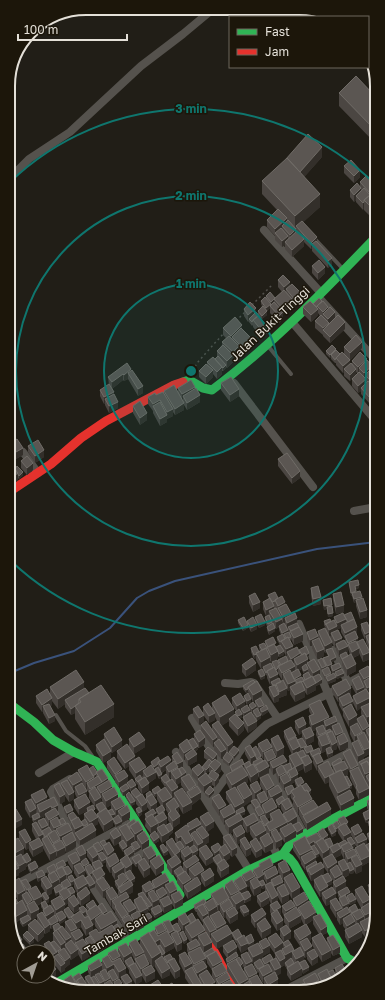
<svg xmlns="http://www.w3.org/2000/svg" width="385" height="1000" font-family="'Golos Text',sans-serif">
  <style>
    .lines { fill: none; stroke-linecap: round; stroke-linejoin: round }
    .stream { stroke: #3a527b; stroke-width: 2 }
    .path { stroke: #52504b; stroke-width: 1.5; stroke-dasharray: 2 3; stroke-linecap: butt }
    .lane { stroke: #55524d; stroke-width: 4 }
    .street { stroke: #55524d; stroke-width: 8 }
    .fast { stroke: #30b455; stroke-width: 9 }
    .jam { stroke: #e5322d; stroke-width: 9 }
    .wall { fill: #4b4642; fill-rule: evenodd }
    .shaded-wall { fill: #332f2a }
    .building { fill: #5b5652; stroke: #706c67 }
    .ring { fill: none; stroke: #0f766e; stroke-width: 2 }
    .labels { text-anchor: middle; stroke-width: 3; stroke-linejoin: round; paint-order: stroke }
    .street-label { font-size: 12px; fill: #e4e0d8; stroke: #1c160a }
    .rim { fill: none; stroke: #e4e0d8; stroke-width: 2 }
    .centre { fill: #0f766e; stroke: #1c160a; stroke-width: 2 }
    .ring-label { font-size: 12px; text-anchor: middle; font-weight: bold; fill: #0f766e; stroke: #1c160a; stroke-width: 3; stroke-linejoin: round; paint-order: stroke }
  </style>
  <rect width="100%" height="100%" fill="#211e17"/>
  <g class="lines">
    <path class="stream" d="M10 673 34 663 74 651 110 628 137 598 149 591 175 581 317 549 376 542"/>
    <path class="path" d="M252 305 272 285
      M236 321 245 312
      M193 371 197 363 223 334"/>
    <path class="lane" d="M314 238 343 269
      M268 346 291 374
      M56 715 66 731 85 746 92 756"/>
    <path class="street" d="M8 178 19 169 29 159 70 132 141 66 183 34 213 9
      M264 230 321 293
      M321 300 373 357 375 355
      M292 322 375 420
      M9 341 12 348 9 352
      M234 383 313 487
      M23 452 38 473
      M354 511 376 507
      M299 624 338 718 354 760
      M333 650 348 683
      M225 683 238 684 251 682 254 683 277 717
      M192 718 212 752 229 773
      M176 752 249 870
      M358 763 363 781
      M324 765 350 752
      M271 772 303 832
      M39 773 74 752
      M70 779 53 789 51 792 69 827 80 851
      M208 802 229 773 238 754 246 743 267 724 328 694 376 668
      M251 808 278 856
      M129 861 152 847
      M10 888 128 824
      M94 889 128 941
      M285 990 347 958"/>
    <path class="fast" d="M183 382 189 380 203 388 212 390C272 345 323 292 375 238
      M10 704 34 722 53 740 74 752 97 762 135 820 180 895
      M283 854 290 844 305 834 376 796
      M359 963 365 951
      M57 983 249 870 283 854 290 859 294 864 347 958 358 964"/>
    <path class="jam" d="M9 492 51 464 81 438 106 421 174 385 183 382
      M204 933 235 990"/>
  </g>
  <path class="wall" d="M339 93 374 95 375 143 339 106Z
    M322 157 304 177 320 207 303 222 332 265 328 268 312 251V248L311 249 304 242V246L292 257 285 249V245L282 247 275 240V236L267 227V220L277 210 262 194V181Z
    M344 166 360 177 354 183 344 173Z
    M360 182 375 185V219L374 220 364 210V208L363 210 356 202V200L354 202 350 197V190L360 187Z
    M312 266 325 273 318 280 312 273Z
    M278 280 290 286 302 301 295 307 292 303V306L283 314V319L279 323 270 313V308L267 311V315L262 319 259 316 267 333 262 338 253 327V325L252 326 249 322V321L248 322 244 316V309L256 312 258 314V311L262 306 261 304V301L266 299V296L275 298 282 292 278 287Z
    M313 304 328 308 335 318 345 329 330 343 323 336V335L315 328V321L320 316 318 313V315L311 322 303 314V307Z
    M223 328 242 330 251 345 242 354 239 351V353L233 358V362L227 368 226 367V368L223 371H222V374L217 379 213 374V377L206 384 199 377V371L207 365V362L215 359 217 357V351L222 345V342L226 338 223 335Z
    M344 347 362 348 350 360 344 354Z
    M375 350V364L372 361V354Z
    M326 351H336L350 364H352V361H367L372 369H375V399L370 404 361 394V391L358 393 352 386V379L358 374 356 372 350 381 344 376V372L343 373 336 365V363H335L331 359V357L330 358 326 354Z
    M131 370 143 393 138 396 128 379 124 381 123 380 112 389 118 408 109 413 105 405V404H104L100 396V390L109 385 108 377Z
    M221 383 239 396 230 402 221 390Z
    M178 388H195L200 402 187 410 184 405V410L175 415 173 412V416L167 419V422L160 426 153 413V411L148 404V397L164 394V391L178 393Z
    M133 406 147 420 140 425 133 413Z
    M11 443 23 455 16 459 11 450Z
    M28 446 44 457 35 463 28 452Z
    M278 459 300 478 292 484 278 466Z
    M21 461 33 470 27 475 21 468Z
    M9 462 15 469 23 475 19 479 18 478V480L10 486 9 485Z
    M349 582 359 588 356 589V592L362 598 367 617 360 619 356 606V602L354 603 352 596H351Z
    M311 588 321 604 313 606 311 595Z
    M333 594 344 612 336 614 333 600Z
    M268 595 278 598 285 604 291 615 297 623 299 628 303 641 294 645 291 639 290 641 293 649 299 651 309 656 307 657 308 662 320 676 322 683 316 686V690L307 695 305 692V697L295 702 290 694V690L288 691 287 688V695L279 698V701L274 703 269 694V687L272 686 271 684 270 685 267 678V676L263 671V668L261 669 256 660V658L254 659 251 652V648L259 652 260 651 259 648V645L267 651V648L265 645V641L276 646V647L280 645 277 640V637L281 635 279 630V627L276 629 275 628V631L269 635 267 630V626L265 622V625L259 628 255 620V617L265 621V617L266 616 263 609V602L269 599ZM282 621 283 624 285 623V624L282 625ZM288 629V630L290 635 288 632ZM284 652 286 656 287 655V659L278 660V663L272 662V665L270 664V661L271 662 278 658V656L279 657 284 655ZM302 669V670L304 674 303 675V678L301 677 298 671ZM278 672V673L282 680 283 679V681L281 682 278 679 277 673Z
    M249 596 260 608 253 612 249 603Z
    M323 600 333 616 328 617 327 609 324 610 323 603Z
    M344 616 354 620 358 641 370 659 363 662 359 653V655L353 658 356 671 347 676 342 665V662L340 658V656L339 657 336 650V647L335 648 332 643V649L336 660 331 662 332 666 341 669 344 676 337 679 335 675V673H334L336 681 328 684 326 679 325 680 322 673V671L318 663V660L323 661V658L328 656 326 652 325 653 324 651V656L317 659 312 648V646H310L307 639V632L318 635V631L326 629 324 625V621H331L334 620V617ZM341 628V632L345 639V641H342L337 629ZM348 648 350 655 348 656 346 654 348 653ZM331 668V670L333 674 331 675 329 669Z
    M238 620 248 628 243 631 238 623Z
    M247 621 257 629 251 632 247 624Z
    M376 621V639L372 629V622Z
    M361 624 376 640V653L371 655 366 642V640H365L361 630Z
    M242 665 256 670 246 677 242 672Z
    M376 667V681L373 675V669Z
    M258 671 265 678 261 680 258 674Z
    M359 671 373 677 376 685V709L374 705V702H373L371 698V703L370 704 375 719 368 723 369 728 376 724V756L373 749V744L371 745V753L364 757V759L371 765 370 766 372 773 376 774V787L370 790 369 789V795L359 800 356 794V790L350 778V773L348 769V775L345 776 352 788 350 789V790L354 805 341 811 329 786V782L325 784 318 772V770L317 771 313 763V760L310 755H309L312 769 305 773 303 767V769L297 772 298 779 304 784 311 793 309 794 312 800 318 808 331 815 307 830 299 815V813L298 814 293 805V801L291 798V797L288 798 285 792V790L284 791 280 784V782L279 783 276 775V773L273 775 270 768V767H269V773L259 778 258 776V779L251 783 248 777V782L246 783 250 790V785L261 793 268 801 269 800 268 798V796L267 797 260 785V778L274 787 292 809 297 822 303 832 297 835 296 833V837L285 843 282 839V845L276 849 273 843V849L265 853 262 849V855L256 858 251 850V854L246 857 240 847V843L237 844 233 836V832L229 834 237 853 232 857 230 855V858L226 861 229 873 221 878 217 871V866L213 861V858L219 855V854L215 856 211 850V847H221L224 845 223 844V837L229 834 225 828V824L224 825 220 818V815L219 816 212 805V798L226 807 230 805 226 799V792L230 790 226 782V775L230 773V766L244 764 249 761 245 754V748L252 749 258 750V744L271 745V739L284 754 277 757 272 748 276 759 292 769 289 763V756L292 755 284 737V731L296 738 297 740 304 741 302 737V733L299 735 295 728V721L306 728H311L309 723V716L311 715 309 711V705L337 724 343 734 348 748 340 751 337 745V749L332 751 333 755 328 758 326 753V751L322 753 318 744V739L316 735V730L313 731 314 741 306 746 307 747 321 757 323 763 333 772V769L332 766V763L344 761 343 753 358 767 366 782 361 771 359 762H358L352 750V743L354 742 350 734V727L357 723V722L349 727 343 716V712L339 705V702H338L332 692V686L351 695 350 696 353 701V696L356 694 352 687V680L359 677ZM353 703 357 711 361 708V714L362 716 357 718 353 707ZM261 756 263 759 264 758V760L263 761 261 758ZM295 782V784L297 788 294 789 291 785V784ZM251 801V804L259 819H260V821L258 822 243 819V826L247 833 250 831V834L254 840 250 842V845L245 837 242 826H243L241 816 245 814 244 809V806ZM276 801V803L279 808 281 807V809L284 814H283V817L277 810 274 802ZM270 817V821L269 822 267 819Z
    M253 680 262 696 253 702 248 692 246 693 243 689V686Z
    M50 687 84 688 114 717 85 735 75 719V713L71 715 65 707V704L58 709 52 701V705L50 706 55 721 49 724 43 713V711L42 712 36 703V696L50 695Z
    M244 696 251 702 247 705 245 701V706L250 713 251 712 249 708V705L256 709 261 718 257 721 253 714V712L252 713 257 727 248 733 244 726V730L238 736 229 726V721L221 726 233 747 239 753 234 759 233 758V760L229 766 223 762V758L224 757 221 759 214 750V746L213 747 201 731V725L212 730V725L217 721 215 717V720L209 723 204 716V721L199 725 193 716V709L203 713V707L212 709V703L234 715 235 714V712L236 711 232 704V698H244ZM242 714 244 717H243V722L240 719 242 717Z
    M255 701 264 706 268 712 262 716 260 712V710L259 711 255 705Z
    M104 734 122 746 112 753 111 752V758L103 763 96 751V745L104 740Z
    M194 734 205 744 199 748H198V749L195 752 197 761 188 766 185 761V760H184L179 752V745L194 739Z
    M129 739 145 747 134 754 135 759 146 769 151 765V762L160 761 171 763H172V756L183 767 186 775 196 786 201 798 192 805V809L183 814 179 807V813H178L180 823 173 828V832L169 836V838L162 843 159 838V841L154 844 150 838V835L151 834 145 826 146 819 145 818V814L150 811 147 807V809L142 812V814L139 817 136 812V809L139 807 136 804V801V802L135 801V804L131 806 126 798V795H131V792L141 794 146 800V794L157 809 161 806 157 799V796L155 797 152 793V790H161L166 788V786L165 787 161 781V778L159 779 156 773V778L149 783V790L142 794 138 788V785L135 782V779L129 770V766L125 769 117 758V751L129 746ZM166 770V774L169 779 171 777V779L170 780 162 777V773ZM181 782V785L187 794V796L178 790 177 785ZM166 807V810L168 813V820L170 823 165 826 167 825 164 814H165L164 809ZM156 809V813L158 815 155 817V819L154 818 156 816 154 811ZM157 830V835L155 832Z
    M204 751 217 761 221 771 218 774 219 782 215 787 212 785 211 787 214 793 209 798 205 795V792L204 793 198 785V782L192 776V769L202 767 207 760 204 758ZM209 771V772L210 773 208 776 206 773Z
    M107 762 122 771 128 782 132 779 131 792 129 789V792L123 796 120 791V788L115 782V780L107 768Z
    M376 763V773L375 770V764Z
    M89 769 97 772 108 780 118 798 125 807 130 818 122 823V824L116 827 113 822V819L116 817 115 815V817L112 818 113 826 104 832 98 821V824L94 826 96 836 80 846 76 841V847L66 853 65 850V854L57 858 56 855V858L50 861 43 848V851L33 857 29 850V848L26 850 19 839V832L31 842 36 839 32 831V824L34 823 32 820V818H30L25 809V802L31 800V795L47 800 58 812 59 820 66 824 75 839V836L71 828V823L68 819V816L67 817 64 811V807L73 812 77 818 81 822 84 820V814L87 812V811L79 815 74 807V800L77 798 75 794V791L74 792V799L69 802 65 796V801L60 804 54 793V786L61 787V783H68V778L78 775V770ZM82 782 86 789 87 788V790L89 793V798L95 807 96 806V808L99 812 97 814V816L95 813 90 806ZM101 799H102V801L106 808 111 805V809L108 811 101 802ZM45 816V819L40 820V818Z
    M376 799 377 819 374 814V812L371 813 372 820 377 822V842L375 839V841L374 842 376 850 370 853 371 861 362 866V871L356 874 351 865 354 873 350 874 349 872V875L344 878 346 888 356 902 350 905 349 904V907L361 911V908L355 897V890L370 905 373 918 376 922 371 933 365 937 362 933V937L349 944 345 937V930H346L343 926V923L340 925 337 920V917L336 918 330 908V904L326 906 322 899V896L320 897 314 887V880L328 873 323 866V860L316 849V846L315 847 319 856 316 858V862L324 874 311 881 306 870H305L301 864V862L293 850V843L318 835V832L328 839 324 841 333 845 338 844 343 841 338 833V831L336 832V835L332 837 328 830V827H333V824L338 823V819L348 825 347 826 351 832V828L362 834 367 845 370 843 367 837V834L372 832 368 825V822H369L366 823 363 816V813L368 810 367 808V801ZM351 835 355 842V841V845L357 847 355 848V851L353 849V848L355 846 351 837ZM341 851V853L344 859 345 858V860L338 862V867L335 858 341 855ZM330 873V876L334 882H333V888L328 889V886L332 884 329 874ZM338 893V896L339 898V902L336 898V894Z
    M200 817 214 827 207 832 209 842 203 846 213 862 206 866 199 856V851H198V854L195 855 204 872 214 881 205 887 201 881V879L199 880 201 890 188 899 184 892V890L183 891 177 883V878L174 874 172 875 167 868V861L172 858 168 851V854L164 856 160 849V846L166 848V842L175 844 177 843 175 840V833L187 825V824L200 822ZM181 852V857L184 862 183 863V869L181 867 179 859 180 858V853ZM189 873V875L192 880 191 881 188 874Z
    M127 825 143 832 149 846 142 850 140 847V850L135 853 134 852V855L129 858 132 870 131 871 135 881 132 883 133 892 128 895 129 899 134 905V900L138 898V894L142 892V886L152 885V881L169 883 177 891 183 905 175 909 172 904V909L164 913 160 907V904L159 902V905L162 914 155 918 151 913V909H153L152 908V909L149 911 148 909V913L152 921 145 924 144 922V927L137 931 135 928V931L128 935 122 926V924L115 913V911L112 908V906L111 907 106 898V896L103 898 96 888V886L94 883 95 887 90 889 88 886V890L90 900 81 906 79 904V908L87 911 88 910 86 908V905H96L107 913 117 925 123 936 118 939 117 938V939L98 953 96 950V952L91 955 90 954V956L82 961 78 954V955L71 960 70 959V964L65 968V970L61 973 54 964V961L52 962V961V964L56 976 51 980 47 976H48V952H35H40V951L44 950V944L50 943 53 941V933L54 932 53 930V928L51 929 50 928V931L45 934 44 933V936L38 942 28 932V925L30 923 23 927 20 923V920L15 923 11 917V922V902L18 903 22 900V899L18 901 15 895V899L12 886V883H21V881L31 889 42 903 37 906 39 914 43 912V910L41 907V903L44 901 42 897V894L45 892 41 886V880L38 882 36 877V873L45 877 48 879V875L47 872V868H56V864L66 867 75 880 77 878 74 873V870L73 871 68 863V856L76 853V849L86 859 89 865 94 871H95L92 867V863L87 856V850L93 846V845H100V842L114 854 119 863 120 862V860L125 856 124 854V851L123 852 119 846V843L114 846 110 839V833H119V828ZM134 840 135 841 137 840V843L134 842ZM131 845V847L127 849V847ZM98 858 102 864 106 862V866L110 873H112V875L115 880 118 878V880L115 881V885L118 890V895L119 896 118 898 110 889 105 880 103 870ZM85 871 88 877 85 878 84 877ZM59 882 60 884H61V886L63 890 59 885ZM74 884V887L77 893V899L74 896 71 887V885V886ZM52 889H54V891L56 896 59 894V896L51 901V906H48L47 903 49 902 48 896 52 893ZM68 903V906L74 913 79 910V912L74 915 65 909V906ZM64 911V913L69 920 65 922V929L69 934 61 927 58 923V921L60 924 66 920 63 912ZM37 917V921L31 922V920ZM95 924V926L100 933H99L93 931V925ZM81 927 86 936 89 934V937L85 939V942L77 930V929Z
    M10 843 24 855 22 856 31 863 38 870 31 874 28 869V866L26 867V866V869L19 873V872V875L13 878 11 876V879L10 880V863L13 861 10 857Z
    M143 850 156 857 164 870 156 876 150 867V865L149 866 143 857Z
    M377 851V863H376L372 857V853Z
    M132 858 142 859 150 874 144 878 138 868V866L136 867 132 862Z
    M259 864 273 867 283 884 289 900 282 904 278 897V902L281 914H280L283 927 277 931 271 921V914L270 912V905L271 904 269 900V903L261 908 257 902V896L265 891V888L262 889 261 887V892L254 896 250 888V886L247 887V891L251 900 245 903H244V905L249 914 244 917 240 911V908L237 910 238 919 230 924 226 918V917L224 918 220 911V910L218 911 217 910V912L226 925 232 940 217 949 211 941V938L210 939 205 931 212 948 204 953V955V953L222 963 230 980 234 990H222V989L220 990H218L216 986V983L212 976V970L207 963V961L206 959V964L207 970 215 989 213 990H193L185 978V974L179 962V955L188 957V953L187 951V944L190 942 185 933V931L184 932 187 942 184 944 180 936V935H179L182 949 177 952 174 946V948L165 953 160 945 165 956 180 976 175 979 170 971V975L162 979 155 967V966L152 967 155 978 146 983 142 976V974V981L136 985 129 973V970L125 964V963H124L120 956 126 974 132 984 126 988 121 980V977L119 979 122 986 117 989 114 985V983L113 984 110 979 114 990H106L104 987V985L100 987 101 990 71 991 63 987 64 986V980L73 978 82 977 85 981V977L91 978 88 972V966L102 964V959L108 956V953H118V947H129V943L140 945V938L149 933 155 930V927L163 926V922L172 926 181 932 183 931 178 924V917H187L196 920 203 926V923L197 914V912H196L194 909V905L206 902 211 899V894L225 890V885L234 883V881L242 877V875L253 873V870L259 867ZM264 879 267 884 265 885 264 881ZM132 955 135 961V964L132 959ZM145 956 151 965 149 966Z
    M278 864 300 894 292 899 284 884V879L283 880 278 871Z
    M377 881 372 899 368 892V885Z
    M293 899 308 901 316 916 327 933 322 935 327 942V938L340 953 333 956 331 953V957L322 962 312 945V938L319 934 313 924V920L306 925 311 940 309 941 318 962 312 966 307 959V956L305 958 304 957V960L309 970 303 974 302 971V975L291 981 287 975V969L285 966V965L281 967V973L277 976 278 986 271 990H266L264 985V982L263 983 259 976V972L258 973 254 966V963L253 964 252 961V964L265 990H239L227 971V964L226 962V959L227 958 223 952V946L237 954 238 958 241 959V955L248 954V948L259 945V942H268V938L283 949 284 948 283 946V943L284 942 280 936V929L286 925 284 922V916L282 912V906L293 902ZM301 919 304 925 294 931V937L300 946V948L294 951 288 940 291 938 289 929 301 922ZM270 947 275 954V959H273L263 958V955V956L270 952ZM292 958V959L285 962ZM243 966 244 968V972L241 968Z
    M251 915 266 920 271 933 262 939 257 930V927L255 928 251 922Z
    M232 933 242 936 246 939V937L254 944 249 947 248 944V949L241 953 237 945V943H236L232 936Z
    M23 935 34 942 30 945 23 938Z
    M335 968 346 971 331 981V980V982L321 988 319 984V989L297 990V987L303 983V980L318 977V974L328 973 335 974Z
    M150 985 163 990H150Z"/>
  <path class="shaded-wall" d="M322 147V157L300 182V172Z
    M360 170V177L354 183V176Z
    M361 188V195L356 196V200L354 202V195Z
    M320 194V207L297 228 296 226 295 229V216Z
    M364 202V208L363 210V203Z
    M375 209V219L374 220V210Z
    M287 218V225L282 226V230L275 233V236V229Z
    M296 229V235L290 241V235Z
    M288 236V242H285V245L282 247V241Z
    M317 237V244H312V248L311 249V243Z
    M304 239V246L292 257V250Z
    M332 258V265L328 268V261Z
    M325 267V273L318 280V273Z
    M290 282V289H286V293L284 294V287Z
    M302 294V301L295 307V300Z
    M275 298 274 299V302L271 305V302Z
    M292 299V306L283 314V319L279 323V316L282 313V308Z
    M271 304V307L270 306V308L266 311V308Z
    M328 307V313L323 314V319V312Z
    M256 308V315L249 319 248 322V315Z
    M318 309V315L311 322V315Z
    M267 311V315L262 319V316Z
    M335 312V319L323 330V335V328L328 323V319Z
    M345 322V329L330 343V337Z
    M242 325V331L232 337V342L231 343V336Z
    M267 326V333L262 338V331Z
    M251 338V345L242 354V347Z
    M362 342V348L350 360V353Z
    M239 346V353L233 358V362L227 368V361L233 356V352Z
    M336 349V352L331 355V357L330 358V355Z
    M367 359V365L359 368V373L358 374V367Z
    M350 360V366L344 369V372L343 373V366Z
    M226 365V368L223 371V368Z
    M372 366V373L365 375V379L364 380V373Z
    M222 367V374L217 379V372Z
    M131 369V376L128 373V379L124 381V375Z
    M356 369V375L350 381V375Z
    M213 370V377L206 384V377Z
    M123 374V380L112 389V382Z
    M375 376V382L371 381V386L370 387V380Z
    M366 379V386L361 388V391L358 393V386Z
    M143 386V393L138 396V389Z
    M195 387V394L183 396V401H182V394Z
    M239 389V396L230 402V395Z
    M114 392V399H105V404H104V397Z
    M375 393V399L370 404V398Z
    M200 395V402L187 410V403Z
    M160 400V407L153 406V404Z
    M118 402V408L109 413V406Z
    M184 403V410L175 415V409Z
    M173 409V416L167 419V422L160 426V419L167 415V412Z
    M147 413V420L140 425V418Z
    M23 448V455L16 459V452Z
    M44 450V457L35 463V456Z
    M33 463V470L27 475V468Z
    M300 471V478L292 484V478Z
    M23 472V475L19 479V476Z
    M18 473V480L10 486V479Z
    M359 585V588L355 589V586Z
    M356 591V594L352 593V596H351V593Z
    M321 597V604L313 606V599Z
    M362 597V601L356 600V602L354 603V599Z
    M260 602V608L253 612V605Z
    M285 602V609L278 608V613V606Z
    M332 605V608L327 607V609L324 610V606Z
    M344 605V612L336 614V607Z
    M274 606V613L269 611V615L266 616V610Z
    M367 610V617L360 619V612Z
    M291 613V620L285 618V623L283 624V617Z
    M333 613V616L328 617V614Z
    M297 618V624L288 627V629L287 630V623Z
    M282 619V626L276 629V622Z
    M346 619V626L341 625V628L331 633V636L329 637V630L337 627V623Z
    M265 622V625L259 628V625Z
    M248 625V628L243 631V628Z
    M257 625V629L251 632V628Z
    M357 627V634L346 639 345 636V639V633Z
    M275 628V631L269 635V631Z
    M288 630V634H284V636L282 637V633Z
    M371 631V638L366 636V640H365V634Z
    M303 634V641L294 645V638Z
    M318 636V643L312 641V646H310V640Z
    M342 638V645L336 644V647L335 648V641Z
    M358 638V644L357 642V645L348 644V649V643Z
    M332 642V649L326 650V652L325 653V646Z
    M293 646V652H287V655L286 656V649Z
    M348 646V653L341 656 340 655V656L339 657V650Z
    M376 646V653L371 655V648Z
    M359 648V655L352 658V652Z
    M324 649V656L317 659V652Z
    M278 651V658L271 662V655Z
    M284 651V655L279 657V654Z
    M370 652V659L363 662V655Z
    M300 653V660L294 659V664L291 665V659Z
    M309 653V656L303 660V656Z
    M256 654V658L254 659V655Z
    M270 657V664L261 669V662Z
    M336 657V660L330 663V660Z
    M308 659 307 666 303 668 302 667V669L297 671V665Z
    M256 663V670L246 677V670Z
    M332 664V667L331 666V668L327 669V666Z
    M356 664V671L347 676V669Z
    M295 666V673L283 674V679L282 680V673Z
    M326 666V669L322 670V671V668Z
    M341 667V670L335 672V673L333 674V671Z
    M278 668V672L276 673V670Z
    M308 669V672L304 674V671Z
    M320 669V676L313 678V673Z
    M344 673V676L337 679V676Z
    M278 674V681L271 682V684L270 685V678Z
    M373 674V680L364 681V679Z
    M265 675V678L261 680V677Z
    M301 675V679L295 680V687H290V690L288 691V684Z
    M336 677V681L328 684V681Z
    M322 679V683L316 686V683Z
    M84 682V692L65 700V704L58 709V699Z
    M316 683V690L307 695V688Z
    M376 683V690L369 689V693L367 694V688Z
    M364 687V693L357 697V690Z
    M287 688V695L279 698V701L274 703V697L279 694V692Z
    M351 688V695L341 701 339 698V702H338V696Z
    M248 689V692L246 693V690Z
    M262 690V696L253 702V695Z
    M305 690V697L295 702V695Z
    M376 694V701L373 702V696Z
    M371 697V703L362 708 361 707V708L357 711V704Z
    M52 698V705L45 710 43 706V711L42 712V705Z
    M251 699V702L247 705V701Z
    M245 701V708L241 709V710L237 713V706Z
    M353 701V707L343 710V706Z
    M114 704V717L85 735V722Z
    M264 705V708L260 709V710L259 711V707Z
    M75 706V713L71 715V709Z
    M256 706V710L252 713V709Z
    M234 709V719H229V721L220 727V717Z
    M268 709V712L262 716V712Z
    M250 710V713L244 717V713Z
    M215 713V720L209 723V716Z
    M375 713V719L367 724V717Z
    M242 714V717L238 720V716Z
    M55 715V721L49 724V718Z
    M204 715V721L199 725V718Z
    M261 715V718L257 721V717Z
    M357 715V722L349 727V720Z
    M329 717V724L324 721V726L316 728V730L312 731V725Z
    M257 721V727L248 733V726Z
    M337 721V728L332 726V730L326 733V726Z
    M244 723V730L238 736V729Z
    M306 724V731H302V733L299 735V728Z
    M369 726V733L366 730V735L363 736V730Z
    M343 732V739L337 737V742H336V735Z
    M362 732V738L357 736V741L355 742V736Z
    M314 735V741L306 746V739Z
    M376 735V742L370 745V738Z
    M296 736V743L288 741V746V740Z
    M205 737V744L199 748V742Z
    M217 737V744L214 743V746L213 747V740Z
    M122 740V746L112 753V747Z
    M145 740V747L134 754V747Z
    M348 741V748L340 751V745Z
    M233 742V749L228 753V746Z
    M337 742V749L332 751V745Z
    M330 743V749H326V751L322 753V746Z
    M198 746V749L193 753V749Z
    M300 746V752L293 756V750Z
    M307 746V750L304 748V750L301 752V748Z
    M272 747V754L264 753V758L263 759V752Z
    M284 747V754L277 757V751Z
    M371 747V753L364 757V759L358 762V756L364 753V750Z
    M192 748V755H185V760H184V753Z
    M226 749V755L221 759V752Z
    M239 750V753L234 759V756Z
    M313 750V753L310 752V755L307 756V753Z
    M111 751V758L103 763V756Z
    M333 752V755L328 758V754Z
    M197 754V761L188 766V760Z
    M217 754V761L213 765V759Z
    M256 755V762L251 764V758Z
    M135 756V762L129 763V766L125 769V763Z
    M233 757V760L229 766V763Z
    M276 757V764L270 762V767H269V773L259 778V772L268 767V761Z
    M171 760V767H166V770L161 773V767Z
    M183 761V767L171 772V777L169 779V772L177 767V764Z
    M287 761V768L276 769V773L273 775V768Z
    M323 761V767L318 766V770L317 771V764Z
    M312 762V769L305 773V766Z
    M371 762V765L363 769 362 766Z
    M303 763V769L295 773V767Z
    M158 764V767L154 770V767Z
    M221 764V771L215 778V771Z
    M244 764V770L232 777V771Z
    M358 765V772L351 774V769Z
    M146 767V774L143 771V776L136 780V773Z
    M209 767V771L206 774V770Z
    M348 768V775L337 780V774Z
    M122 769V776L115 775V774Z
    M204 770V777L198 779V782V776Z
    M372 771V778L366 776 365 781V774Z
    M156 772V778L147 784V777Z
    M186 772V776L181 778V782L176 786V779Z
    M258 772V779L251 783V777Z
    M286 772V779L280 777V782L279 783V776Z
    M334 773 329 776V782L325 784V778Z
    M96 774V777L87 783V788L86 789V782Z
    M162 774V777L159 779V776Z
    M298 774V781L295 780V782L291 784V778Z
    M219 775V782L215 787V781Z
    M248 775V782L238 788 237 787V789L232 792V785Z
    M128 776V782L119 788V782Z
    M108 778V785L102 788V782Z
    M82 780V787H75V791L73 792V785Z
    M291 780V787L285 788V790L284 791V784Z
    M376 780V787L370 790V783Z
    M212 781V787L204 793V786Z
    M102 782V789L97 787V791L90 793V789Z
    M304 782V786L298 789V786Z
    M149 783V790L142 794V788Z
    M136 785V788L131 792V788Z
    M196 785V791L189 795V790Z
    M274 785V792L268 791V796L267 797V790Z
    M352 785V788L350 789V797H338V793Z
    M112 786V792L102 794 101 803 96 805V806L95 807V801L101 797V793Z
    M178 787V794L174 793V797L172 798V791Z
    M129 788V792L123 796V792Z
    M369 788V795L359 800V793Z
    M261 789V796L257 795V799L255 800V793Z
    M214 790V793L209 798V795Z
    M311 790V793L305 796V793Z
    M87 791V798L79 802V795Z
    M282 791V798L271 804V797Z
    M74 792V799L69 802V795Z
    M201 792V798L192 805V809L183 814V807L191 802V798Z
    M157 793V796L155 797V794Z
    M291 793V797L288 798V795Z
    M65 794V801L60 804V797Z
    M118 794V801L111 802V805L106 808V801Z
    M252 794V801L244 806V809L237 813 236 811 235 814V807L244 802V799Z
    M47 797V803L37 805 36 815 32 816V818H30V812L36 809V803Z
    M172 797V803L166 804V807L163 809V802Z
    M354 798V805L341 811V805Z
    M268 799V805H262L261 809V803Z
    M312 799V806L299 808V813L298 814V807Z
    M135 801V804L131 806V803Z
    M90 802V808H87V811L79 815V809Z
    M147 802V809L142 812V814L139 817V813L142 811V806Z
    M157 802V809L151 813V806Z
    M281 803V807L279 808V805Z
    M377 803V810L374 807V812L370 814V807Z
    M13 805V812L10 814V807Z
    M58 805V812L52 815V808Z
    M125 805V811H118V815L116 817V810Z
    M226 805V812L220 811 219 816V809Z
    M51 806V812L45 814V816L40 818V812Z
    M179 806V813L175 815V809Z
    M292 806V813L286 816V810Z
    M277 807V813L270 814V817L266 819V813Z
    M318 807V813L303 816V822V815Z
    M331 809V815L307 830V823Z
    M73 810V813L67 817V813Z
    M130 811V818L122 823V816Z
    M245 811V814L238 818V815Z
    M235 812V819L225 821V824L224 825V818Z
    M156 813V816L148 822V818Z
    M264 813V816L260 817 259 819V816Z
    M59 814V821H50V826L49 827V820Z
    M115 814V817L111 819V815Z
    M180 816V823L173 828V821Z
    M297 816V823L288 828V822Z
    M372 816V820L366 823V820Z
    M40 817V821L34 824V820Z
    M98 817V824L90 829V822Z
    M167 818V825L159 830V823Z
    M22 819V825L10 832V825Z
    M113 819V826L104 832V825Z
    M243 819V826L234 831 233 830V832L229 834V827Z
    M258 820V826L250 827V831L247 833V826Z
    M122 821V824L116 827V824Z
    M214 821V827L206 833V826Z
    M287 822V829H280V832L273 836 271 832V837H270V831Z
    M348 822V825L342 829V826Z
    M158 823 157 830 151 834V827Z
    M201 824V830H196V833L191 834V836L188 831Z
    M48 825V828L42 832V828Z
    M61 825V831L56 829V834L54 835V828Z
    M83 825V831L75 833V829Z
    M338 827V831L336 832V829Z
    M303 828V832L297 835V832Z
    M143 829V836H137V840L135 841V834Z
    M173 829V832L169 836V832Z
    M72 830V837L62 838V842L60 843V836Z
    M96 830V836L80 846V840Z
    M266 830V837L260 838V841L256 843V836Z
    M296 830V837L285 843V837Z
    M336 831V835L332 837V834Z
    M362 831V837L355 838V842V835Z
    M169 832V838L162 843V836Z
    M245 832V839L240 840V843L237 844V837Z
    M351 832V839H347V841L344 843V836Z
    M43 834V841L42 839V842L39 843V836Z
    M121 835V842L114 846V839Z
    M209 835V842L203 846V848L199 849V851H198V845L203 842V839Z
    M328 835V839L322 842V839Z
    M134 836V843L127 847V841Z
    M181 836V843L178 845V838Z
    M159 837V841L154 844V841Z
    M375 837V841L371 843V840Z
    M149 839V846L142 850V844Z
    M282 839V845L276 849V842Z
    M367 839V845L358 850V843Z
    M31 840V847L29 843V848L26 850V843Z
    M76 840V847L66 853V846Z
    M193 840V846L186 851V844Z
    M314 841V845L309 847V844Z
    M273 842V849L265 853V847Z
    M355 843V846L353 848V854L345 853V858L344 859V852L351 845Z
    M43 845V851L33 857V850Z
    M127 846V849L123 852V849Z
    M65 847V854L57 858V851Z
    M140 847V850L135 853V850Z
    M184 847V850L181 851 180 858 175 861V855L180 850Z
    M237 847V853L232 857V850Z
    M251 847V854L246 857V850Z
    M376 847V850L369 854V851Z
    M24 848V855L15 860 14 858V860L13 861V854Z
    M262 848V855L256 858V852Z
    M330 848 329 856 323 860V853Z
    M341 848V855L333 859V853Z
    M103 849V853L98 855V861L93 865V858L98 854V852Z
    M312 849V855L301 857 300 862V855Z
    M114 850V857L108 861V855Z
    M168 850V854L164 856V853Z
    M198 850V854L193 856V853Z
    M219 850V854L215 856V853Z
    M56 851V858L50 861V854Z
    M134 851V855L127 859V856Z
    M192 852V859L185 864V857Z
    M230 852V858L224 863V856Z
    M86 853V860L80 863V856Z
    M319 853V856L316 858V864L306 867V870H305V864L316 857V855Z
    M156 854V861H150V865L149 866V859Z
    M357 854V861L351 858V864L348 866V859Z
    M213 855V862L206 866V860Z
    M371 855V861L362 866V871L356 874V867L361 864V860Z
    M107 858 106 859V862L102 864V861Z
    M31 860V864L26 867V863Z
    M80 860V867L74 866V870L73 871V864Z
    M199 860V867L189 869V873L187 875V868Z
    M119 861V868H112V873H110V867Z
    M26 862V869L19 873V866Z
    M138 862V866L136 867V864Z
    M181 862V869L174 871V874L172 875V868Z
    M337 862V869L330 870V873L328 874V868Z
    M89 863V866L85 867V869L84 870V866Z
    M164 863V870L156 876V869Z
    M132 864V870L126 874V868Z
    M273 865V872H264V881L259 882V883L258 884V878L262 871Z
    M229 866V873L221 878V871Z
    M38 867V870L31 874V871Z
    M124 867V874L118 876V878L115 880V873Z
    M150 867V874L144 878V871Z
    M324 867V874L311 881V875Z
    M19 868V875L13 878V871Z
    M349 868V875L343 878V871Z
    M354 869V873L350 874V871Z
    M85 870V877L79 881V874Z
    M204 870V877L201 874V879L195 883V876Z
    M290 870V876L284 878V879L283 880V873Z
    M72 872V876L67 878V875Z
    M10 873H11V879L10 880Z
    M92 873V876L89 878V875Z
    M278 873V880H271V884L267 885V879Z
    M66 874V881L61 883V884H60V878Z
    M105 874V881L97 882V880Z
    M342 874V881L335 885V878Z
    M45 875V878L38 882V878Z
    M214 875V881L205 887V881Z
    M255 876V883L250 881V886L247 887V892L240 897V890L246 886V881Z
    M135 878V881L130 884V881Z
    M59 879V886L52 890V883Z
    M128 879V883L123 886 122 884Z
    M191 879V885L184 886V890L183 891V884Z
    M169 880V887L165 885V889L157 893 156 891V894H155V888Z
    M332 880V884L326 887V883Z
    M74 881V884L71 886V882Z
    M346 881V888L336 894V900L330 901V904L326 906V899L336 893V887Z
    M283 882V888H277V892L274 893V886Z
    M88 883V890L78 896V889Z
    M95 883V887L90 889V886Z
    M201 884V890L188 899V892Z
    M265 884V888L262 889V886Z
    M71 885V888L68 889V890L65 889Z
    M133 885V892L121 899V893Z
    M261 885V892L254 896V889Z
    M52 886V893L47 896V889Z
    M328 886V893H322V896L320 897V891Z
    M31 887V891L28 890V892L27 894V890Z
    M110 887V894L106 891V896L103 898V891Z
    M300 887V894L292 899V892Z
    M154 888V895L148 893V898L146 899V892Z
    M63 889V893L59 892V894L56 896V893Z
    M177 889V896L171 895V900H170V893Z
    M25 890V897L22 895V899L18 901V894Z
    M377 890V896L372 899V892Z
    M239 891V898L231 897V902V895Z
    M15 892V899L11 901 10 895Z
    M75 892V896L71 898V894Z
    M350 892V895L347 896V897L341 900V897Z
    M90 893V900L81 906V900Z
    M167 893V900H160V904V898Z
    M289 894V900L282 904V897Z
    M71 895V901L68 899V903L65 906V911L64 910V911L57 916 56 915V910L64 904V900Z
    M278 895V902L272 905V899Z
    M42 896V903L34 907V900Z
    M118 896V902L112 901V906L111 907V900Z
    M251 896V900L245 903V900Z
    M129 897V904L123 903V907L120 902Z
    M269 897V903L261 908V902Z
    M49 898V902L46 904V900Z
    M183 898V905L175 909V903Z
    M229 898V904L220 905V910L218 911V905Z
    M159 899V906L153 909V902Z
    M244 899V906L236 911V904Z
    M308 899V905L298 908V912L297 913V906Z
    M356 899V902L350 905V902Z
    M370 899V906L363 910V903Z
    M32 900V907L27 905V916L15 923V917L27 910V904Z
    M79 903V909L74 913V907Z
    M172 903V909L164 913V907Z
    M349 903V909V908V910L343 913V906Z
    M152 905V909L149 911V907Z
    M217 906V912L209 918V911Z
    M233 906V913L226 912V917L224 918V912Z
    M295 906V912L286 917V911Z
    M281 907V914L274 918V911Z
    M136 908V915H131V918L129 919V912Z
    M148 908V914L140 919V912Z
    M342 908V915L337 913V917L336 918V911Z
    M39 909V916L37 915V917L31 920V913Z
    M87 910 86 912V915L83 917V913Z
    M54 911V917L46 922V916Z
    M107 911V914L95 919V924L93 925V931L86 936V929L91 926V920L102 912Z
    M162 911V914L155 918V915Z
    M249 911V914L244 917V913Z
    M373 911V918L365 922V915Z
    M316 912V918L313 917V920L305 925V919Z
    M350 912V919H343V923L340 925V918Z
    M208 913V919L203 920V916Z
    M238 913V919L230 924V918Z
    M128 914V920L122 919V924V918Z
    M266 914V921L257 924V927L255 928V922Z
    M301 915V922L289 929V922Z
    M364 916V923L360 922V926L357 927V920Z
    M66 917V920L60 924V921Z
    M152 917V921L145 924V921Z
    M31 919V923L23 927V924Z
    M81 920V927L77 929V934L71 933V938V931L76 928V923Z
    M117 920V926L101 935V929Z
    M144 920V927L137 931V924Z
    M283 920V927L277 931V924Z
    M58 921V924L53 926V928L51 929V925Z
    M190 921V928L185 927V931L183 932V925Z
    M355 921V928L347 932V926Z
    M226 923V929L217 934V928Z
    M50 924V931L45 934V928Z
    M135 924V931L128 935V928Z
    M375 925 371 933 365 937V931Z
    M327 926V933L321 936V930Z
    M271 927V933L262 939V932Z
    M44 929V936L38 942V935Z
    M216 929V936L211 934V938L210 939V932Z
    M166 930V937L160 939V945L155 949V942L158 940V934Z
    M174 930V937L171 934V938L169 939V933Z
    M205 930V937L198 936V941L192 945V938Z
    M362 930V937L349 944V938Z
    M291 931V938L284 942V936Z
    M117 932V939L98 953V946Z
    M123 932V936L118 939V936Z
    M232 933V940L217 949V942Z
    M311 933V940L302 946 300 943V940Z
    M83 935V942L76 944V940Z
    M71 937V944L66 947V940Z
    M34 938V942L30 945V942Z
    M187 939V942L184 944V941Z
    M22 940V947L19 948 16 943Z
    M254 941V944L249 947V944Z
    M65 942V949L61 951V945Z
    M174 942V948L165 953V947Z
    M182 942V949L177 952V945Z
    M212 942V948L204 953V946Z
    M283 942V949L275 954V948Z
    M248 943V949L241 953V946Z
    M96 945V952L91 955V949Z
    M200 945V952L190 957V950Z
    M270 945V952L263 956V949Z
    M312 946V953H307V956L305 958V951Z
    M340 946V953L333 956V950Z
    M237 947V954L228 959V953Z
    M61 949V953L58 952V954L54 957V961L52 962V955Z
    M78 949V955L71 960V954Z
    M90 949V956L82 961V954Z
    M294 950V956L292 952V958L285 962V964V963V965L280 968V961L285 958V955Z
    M331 950V957L322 962V955Z
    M132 952V959L125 961V963H124V957Z
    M144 952V958L136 961V956Z
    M161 952V962L155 961V966L152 968V958Z
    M263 952V958L253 964V957Z
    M165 953V957L162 959V955Z
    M304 955V961L296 966V959Z
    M120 956V963L114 964V970L108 972V974H107V968L113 964V960Z
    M238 956V959L228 966V962Z
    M318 956V962L312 966V960Z
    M70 957V964L65 968V970L61 973V966L65 963V961Z
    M206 958V964L194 968V964Z
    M222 961V968L213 972V966Z
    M252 961V967L246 971V964Z
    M270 961V964L265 967V964Z
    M192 963V970L185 971V974V967Z
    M243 963V967L239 970V966Z
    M149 964V970H142V981L136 985V978L141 975V969Z
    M102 965V972L91 978V971Z
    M207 967V974L199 975V979L197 980V973Z
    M281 967V973L275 977V970Z
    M309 967V970L303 974V970Z
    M126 968V975L119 979V972Z
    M170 968V975L162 979V973Z
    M302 968V975L291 981V975Z
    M56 969V976L51 980V974Z
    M180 969V976L175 979V972Z
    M155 971V978L146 983V976Z
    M227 971V978L216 979V977Z
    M272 971V978H264V982L263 983V976Z
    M257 973V979H249V984V977Z
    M110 978V981L105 984V981Z
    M118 978V981L114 982V983L113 984V981Z
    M230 978V984H222V989L219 990V984Z
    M331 978V982L322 987V982Z
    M248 979V986H241V990H239V984Z
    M278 979V986L271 990H268V985Z
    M319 980V987L315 989 312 988V989H307V987Z
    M104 981V985L100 987V983Z
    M132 981V984L126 988V984Z
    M75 982V988L70 986V990L68 989V986Z
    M215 982V989L213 990H206V987Z
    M122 983V986L116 990V986Z
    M234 985V990H226Z
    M114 986V990H107Z
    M88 987V990H83Z
    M101 987V990H97V989Z"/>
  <path class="building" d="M356 76 374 95 375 130 339 93Z
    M308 134 322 147 300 172 287 158 286 159Z
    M287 158 320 194 295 216 262 181Z
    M351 160 360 170 354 176 344 166Z
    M366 176 375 185V191L371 194 360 182Z
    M357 183 361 188 354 195 350 190Z
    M364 188 370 195 364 200V202L363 203 356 196Z
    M375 191V209L374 210 364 200Z
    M278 209 287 218 275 229 267 220Z
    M288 220 296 229 290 235 282 226Z
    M302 221 317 237 311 243 296 226Z
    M281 228 288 236 282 241 275 233Z
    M297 231 304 239 292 250 285 242Z
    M316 241 332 258 328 261 312 244Z
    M319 260 325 267 318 273 312 266Z
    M283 275 290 282 284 287 278 280Z
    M292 284 302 294 295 300 286 289Z
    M284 290 292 299 282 308 274 299Z
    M270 292 275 298 271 302 266 296Z
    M265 297 271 304 266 308 261 301Z
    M319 298 322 301 317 306V307L313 304Z
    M310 301 318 309 311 315 303 307Z
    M323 301 328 307 323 312 317 306Z
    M250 302 256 308 248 315 244 309Z
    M274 302 283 312 279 316 270 306Z
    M263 306 267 311 262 316 258 311Z
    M330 307 335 312 328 319 323 314Z
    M256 312 259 316H258L253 320 252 322 249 319Z
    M321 315 329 323 323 328 315 321Z
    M338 315 345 322 330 337 323 330Z
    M258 316 267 326 262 331 253 320Z
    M235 317 242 325 231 336 223 328Z
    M241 328 251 338 242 347 232 337Z
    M356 335 362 342 350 353 344 347Z
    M229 336 239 346 233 352 222 342Z
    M223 345 233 355 227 361 217 351Z
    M332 345 336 349 330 355 326 351Z
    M336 350 340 354 336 358 335 360 331 355Z
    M375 350V357L372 354Z
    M342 352 350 360 343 366 336 358Z
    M360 352 367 359 358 367 352 361Z
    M218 356 226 365 223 368 215 359Z
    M213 357 222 367 217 372 207 362Z
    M367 360 372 366 364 373 359 368Z
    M127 363 131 369 124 375 123 374 112 382 108 377Z
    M351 363 356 369 350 375 344 369Z
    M206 364 213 370 206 377 199 371Z
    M373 367 375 369V376L370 380 365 375Z
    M132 370 143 386 138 389 128 373Z
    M359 372 366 379 358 386 352 379Z
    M231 377 239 389 230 395 221 383Z
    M375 377V385L371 381Z
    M191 380 195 387 182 394 178 388Z
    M368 381 375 389V393L370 398 361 388Z
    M109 384 114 392 104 397 100 390Z
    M174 385 184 403 175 409 164 391Z
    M196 388 200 395 187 403 183 396Z
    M163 392 173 409 167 412 160 400 153 404 148 397 155 393 156 395Z
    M114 394 118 402 109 406 105 399Z
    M140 401 147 413 140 418 133 406Z
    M160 402 167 415 160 419 153 406Z
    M17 439 23 448 16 452 11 443Z
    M38 440 44 450 35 456 28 446Z
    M287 453 300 471 292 478 278 459Z
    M27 456 33 463 27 468 21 461Z
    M9 462 18 473 10 479 9 478Z
    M17 466 23 472 19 476 15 469Z
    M358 580 359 585 355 586 356 591 351 593 349 582Z
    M318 586 321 597 313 599 311 588Z
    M360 591 362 597 354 599 352 593Z
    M275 592 278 598 275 600V601L272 602 268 595Z
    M341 592 344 605 336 607 333 594Z
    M255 593 260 602 253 605 249 596Z
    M282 596 285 602 278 606 275 600Z
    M270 598 274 606 266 610 263 602Z
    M331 598 332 605 324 606 323 600Z
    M363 598 367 610 360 612 356 600Z
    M286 604 291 613 283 617 278 608Z
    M332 606 333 613 328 614 327 607Z
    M276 608 282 619 276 622 269 611Z
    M351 612 354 619 348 622 344 615Z
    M295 613 297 618 287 623 285 618Z
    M343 613 346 619 337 623 334 617Z
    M261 614 265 622 259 625 255 617Z
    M269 615 272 622 268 624 265 617Z
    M244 617 248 625 243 628 238 620Z
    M253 617 257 625 251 628 247 621Z
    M330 619 331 621 326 624V625L324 621Z
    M354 619 357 627 345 633 341 625Z
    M334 620 337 626 329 630 326 624Z
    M376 621V632L372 622Z
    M367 622 371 631 365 634 361 624Z
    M273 623 275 628 269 631 267 627Z
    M284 623 288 630 282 633 279 626Z
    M297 623 299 627 291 631 288 627Z
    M299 627 303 634 294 638 290 631Z
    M325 628 332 642 325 646 318 631Z
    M315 629 318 636 310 640 307 632Z
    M338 630 342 638 335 641 331 633Z
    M355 631 358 638 348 643 345 636Z
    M289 632 291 637 289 638 288 637 286 638 284 634Z
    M373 633 376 640V646L371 648 366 636Z
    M283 634 285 639 280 642 277 637Z
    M273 637 276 643 268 647 265 641Z
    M288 637 293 646 286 649 281 641Z
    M319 638 324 649 317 652 312 641Z
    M363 639 370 652 363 655 357 642Z
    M344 640 348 646 339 650 336 644Z
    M356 641 359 648 352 652 348 644Z
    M264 643 267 648 262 650 259 645Z
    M274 644 278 651 271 655 267 647Z
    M280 645 284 651 279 654 276 647Z
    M256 646 259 652 256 653 257 654 254 655 251 648Z
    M306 646 309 653 306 655 305 653 302 655 299 650Z
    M297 647 300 653 291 659 287 652Z
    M266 648 270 657 261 662 256 653Z
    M332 648 336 657 330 660 332 664 327 666 323 658 329 656 326 650Z
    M346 652 348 656 342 659 340 655Z
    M305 653 308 659 297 665 294 659Z
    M351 654 356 664 347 669 342 659Z
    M286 656 288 661 281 665 278 660Z
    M252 658 256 663 246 670 242 665Z
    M322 658 326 666 322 668 318 660Z
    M314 659 320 669 313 673 307 663Z
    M277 660 280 666H278V668L276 670 272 662Z
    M291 660 295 666 282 673 278 666Z
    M271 663 273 668 267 671 266 673 263 667Z
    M339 663 341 667 333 671 331 666Z
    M306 664 308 669 304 671 302 667Z
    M368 666 373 674 364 679 359 671Z
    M274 667 278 674 270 678 267 671Z
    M328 667 331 673 325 676 322 670Z
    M376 667V674L373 669Z
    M262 669 265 675 261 677 258 671Z
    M298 669 301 675 294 679 291 673Z
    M342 669 344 673 337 676 335 672Z
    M76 670 84 682 58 699 50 687Z
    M290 670 295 681 288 684 283 674Z
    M308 672 311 677 305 680 303 675Z
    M334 673 336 677 328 681 326 677Z
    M319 674 322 679 316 683 313 677Z
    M312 676 316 683 307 688 303 681Z
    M359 676 364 687 357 690 352 680Z
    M372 676 376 683 367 688 364 681Z
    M302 677 304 681 297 683 295 680Z
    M279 678 281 682 276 684V685L275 686V685H273L271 682Z
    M346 679 351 688 338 696 332 686Z
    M253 680 255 682 248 687V689L246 690 243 686Z
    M283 680 287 688 279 692 276 684Z
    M257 681 262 690 253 695 248 687Z
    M301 681 305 690 295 695 290 687Z
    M101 685 114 704 85 722 75 706 81 702 79 699Z
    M275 685 279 694 274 697 269 687Z
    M376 685V694L373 696 369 689Z
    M85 688 89 693 79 699V703L71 709 65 700Z
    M47 689 52 698 42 705 36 696Z
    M366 689 371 697 357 704 353 696Z
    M240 693 245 701 237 706 232 698Z
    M248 693 251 699 247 701 244 696Z
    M349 693 353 701 343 706 339 698Z
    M225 695 234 709 220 717 212 703Z
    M260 698 264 705 259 707 255 701Z
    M320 700 329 717 312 725 309 716 314 714 309 705Z
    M376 700V705L374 701Z
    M253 702 256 706 252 709 249 705Z
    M208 703 215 713 209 716 203 707Z
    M370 703 375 713 367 717 361 707Z
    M49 704 55 715 49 718 43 706Z
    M351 704 357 715 349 720 343 709Z
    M247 705 250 710 244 713 241 709Z
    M266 705 268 709 262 712 260 709Z
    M198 706 204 715 199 718 193 709Z
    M257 708 261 715 257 717 253 711Z
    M239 709 242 714 238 716 235 712Z
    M251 712 257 721 248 726 243 717Z
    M235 714 244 723 238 729 229 719Z
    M363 715 369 726 363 730 357 719Z
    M335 716 337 721 326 726 324 721Z
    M303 717 306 724 299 728 295 721Z
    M206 721 217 737 213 740 201 725Z
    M218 721 233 742 228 746 212 725Z
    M339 723 343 732 336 735 332 726Z
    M357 723 362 732 355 736 350 727Z
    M376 724V735L370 738 366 730Z
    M323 725 326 732 319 735 316 728Z
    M114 727 122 740 112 747 104 734Z
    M291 727 296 736 288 740 284 731Z
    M310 727 314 735 306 739 302 731Z
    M330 729 331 731 327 733 326 731Z
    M200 730 205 737 199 742 194 734Z
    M332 731 337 742 332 745 327 733Z
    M139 732 145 740 134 747 129 739Z
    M364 732 371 747 364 750 357 736Z
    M326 733 330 743 322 746 318 737Z
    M344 733 348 741 340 745 337 737Z
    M278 735 284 747 277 751 271 739Z
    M296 737 300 746 293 750 288 741Z
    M193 738 198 746 193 749 188 741Z
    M302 738 307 746 301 748 297 740Z
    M104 739 111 751 103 756 96 745Z
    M187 739 192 748 184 753 179 745Z
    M219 739 226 749 221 752 214 743Z
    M267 739 272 747 263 752 258 744Z
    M358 740 364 753 358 756 352 743Z
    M376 741V749L373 743Z
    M127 744 135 756 125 763 117 751Z
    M250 745 256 755 251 758 245 748Z
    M311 745 313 750 307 753 304 748Z
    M234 746 239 750 234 756 229 752Z
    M256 746 261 756 257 759 252 749Z
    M208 747 217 754 213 759 204 751Z
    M330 747 333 752 328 754 326 749Z
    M319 748 321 753 320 754 319 753 313 756V757L310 752Z
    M193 749 197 754 188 760 185 755Z
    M272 749 276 757 268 761 264 753Z
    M350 749 358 765 351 769 343 753Z
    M303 750 306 756 301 758 302 759H301L297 753Z
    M177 752 183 761 177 764 172 756Z
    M227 752 233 757 229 763 223 758Z
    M297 752 303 763 295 767 289 756Z
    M319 753 323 761 317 764 313 756Z
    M283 755 287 761 273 768 270 762Z
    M308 755 312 762 305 766 301 758Z
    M168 756 171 760 161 767 158 762Z
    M114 757 122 769 115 774 107 762Z
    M139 757 146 767 136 773 129 763Z
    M158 757 160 761 158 762V764L154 767 151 762Z
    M369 757 371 762 368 763 367 761 361 764 362 766 359 762Z
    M261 758 263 761 255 766 253 762Z
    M340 758 342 761 333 766 332 763Z
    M209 759 212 762 209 765V767L206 770 202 767Z
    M215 759 221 764 215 771 209 765Z
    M242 759 244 764 232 771 230 766Z
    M265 760 269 766 259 772 255 765Z
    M174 761 178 767 169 772 166 767Z
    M249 761 251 765 246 768 244 764Z
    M328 761 334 773 325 778 318 766Z
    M344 761 348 768 342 771 341 770 336 772 333 766Z
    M367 761 372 771 365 774 361 764Z
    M290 763 292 769 288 771V772L287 773 283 766Z
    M199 764 204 770 198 776 192 769Z
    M253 764 258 772 251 777 246 768Z
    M87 765 94 777 86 782 78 770Z
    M151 765 156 772 147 777 143 771Z
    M282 765 286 772 279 776 276 769Z
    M93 766 97 772 96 774 93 776 89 769Z
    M242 766 248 775 232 785 226 775Z
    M158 767 162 774 159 776 155 769Z
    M182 767 186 772 182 775 179 769Z
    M295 767 298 774 291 778 288 771Z
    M358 767 369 788 359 793 356 787 357 786 350 771Z
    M178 768 182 775 176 779 171 772Z
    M102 769 108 778 102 782 96 772Z
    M124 770 128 776 119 782 115 775Z
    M212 770 219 775 215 781 208 776Z
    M341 770 350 787 338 793 329 776Z
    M375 771 376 774V780L370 783 366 776Z
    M77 772 82 780 73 785 68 778Z
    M206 773 212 781 204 786 198 779Z
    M287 773 291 780 284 784 280 777Z
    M166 774 170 780 165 783 161 778Z
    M189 774 196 785 189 790 181 778Z
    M268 774 274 785 267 790 260 778Z
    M140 775 142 779 138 782 135 779Z
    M98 776 102 782 90 789 87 783Z
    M347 776 352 785 349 786 345 777Z
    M145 777 149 783 142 788 138 781Z
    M301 777 304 782 298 786 295 780Z
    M132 779 136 785 131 788 127 783Z
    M172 779 178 787 172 791 166 783Z
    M67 780 74 792 69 795 61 783Z
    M109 780 112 786 101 793 97 787Z
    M257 781 261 789 255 793 250 785Z
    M245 782 252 794 244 799 237 787Z
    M59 783 65 794 60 797 54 786Z
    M82 783 87 791 79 795 75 787Z
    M306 783 311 790 308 792 307 790 305 791 302 786Z
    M126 784 129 788 123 792 120 788Z
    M278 785 282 791 271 797 268 791Z
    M292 785 294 789 291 791V793L288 795 285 788Z
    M301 785 305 791 307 790 312 799 298 807 293 798 295 797 291 791Z
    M158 786 161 790 155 794 152 790Z
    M197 786 201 792 191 798 187 792Z
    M210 786 214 790 209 795 205 792Z
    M95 787 101 797 95 801 89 791Z
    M114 787 118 794 106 801 102 794Z
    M165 787 172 797 163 802 157 793Z
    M235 787 244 802 235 807 226 792Z
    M136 788 141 794 136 798 131 792Z
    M182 788 192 802 183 807 174 793Z
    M43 789 47 797 36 803 31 795Z
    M350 790 354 798 341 805 337 797Z
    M150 791 152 794 147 797 146 794Z
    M264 791 268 799 261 803 257 795Z
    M129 792 135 801 131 803 126 795Z
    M85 794 90 802 79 809 74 800Z
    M142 794 147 802 142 806 136 797Z
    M152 794 157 802 151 806 146 798Z
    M219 794 226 805 219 809 212 798Z
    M282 796 285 800 281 802V803L279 805 276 800Z
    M375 796 376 799 377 803 370 807 367 801Z
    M54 797 58 805 52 808 51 806 40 812 37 805Z
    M120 797 125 805 116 810 111 802Z
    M174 798 179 806 175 809 180 816 173 821 168 814 171 811 166 804Z
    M272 798 277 807 266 813 262 805Z
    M288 798 292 806 286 810 281 802Z
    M31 799 36 808 30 812 25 802Z
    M256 799 260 805 256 808 251 801Z
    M313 800 318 807 303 815 299 808Z
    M10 801 13 805 10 807Z
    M102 802 106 808 100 812 96 805Z
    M327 802 331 809 307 823 303 816Z
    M70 804 73 810 67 813 64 807Z
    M231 804 235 812 224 818 220 811Z
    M93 805 95 809 93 811 92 809 88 811 87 808Z
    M127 805 130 811 122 816 118 811Z
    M162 805 165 810 159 814 156 809Z
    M260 806 264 813 259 816 255 809Z
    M377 806V812L374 807Z
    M139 807 142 811 139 813 136 809Z
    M243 807 245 811 237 814 236 811Z
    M55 808 59 814 49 820 45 814Z
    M106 808 113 819 104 825 97 814Z
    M293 808 297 816 288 822 283 814Z
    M16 809 22 819 10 825V812Z
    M92 809 98 817 90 822 84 814Z
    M112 809 115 814 111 815 108 811Z
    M153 809 156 813 152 815V814L147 817 145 814Z
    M279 809 287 822 270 831 266 824 273 820 270 814Z
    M369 810 372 816 366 820 363 813Z
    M73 812 77 817 71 821 68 815Z
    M163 812 167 818 159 823 155 817Z
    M208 812 214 821 206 826 200 817Z
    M38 813 40 817 34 820 32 816Z
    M239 813 243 819 229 827 225 821Z
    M254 813 258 820 247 826 243 819Z
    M152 814 158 823 151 827 145 819Z
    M118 815 122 821 116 824 113 819Z
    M264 815 269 822 266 824V825L265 826 260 817Z
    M344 816 348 822 346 824 345 823 341 825 338 819Z
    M57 817 61 825 54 828 50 821Z
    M78 817 83 825 75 829 71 821Z
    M44 818 48 825 42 828 38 821Z
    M63 818 66 823 61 825 59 820Z
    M197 818 201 824 188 831 193 840 186 844 181 836 178 838 175 833 186 825 189 827 187 824Z
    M375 818 377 822V824L372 827V828L368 822Z
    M85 819 88 824 84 826 81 822Z
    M134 819 136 822 130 826V829L127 824Z
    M138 821 143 829 135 834 130 826Z
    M261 821 266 830 256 836 250 827Z
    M337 821 340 826 336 829 333 824Z
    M36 822 43 834 39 836 32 824Z
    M299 822 303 828 297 832 293 825Z
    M68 823 72 830 60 836 56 829Z
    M92 823 96 830 80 840 75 833Z
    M170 823 173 829 169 832 165 826Z
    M291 823 296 830 285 837 280 829Z
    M345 823 351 832 344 836 338 827Z
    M126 824 134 836 127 841 119 828Z
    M164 824 169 832 162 836 157 828Z
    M332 824 336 831 332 834 328 827Z
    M358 824 362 831 355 835 351 828Z
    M377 824V835L372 827Z
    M241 825 245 832 237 837 233 830Z
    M202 826 209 835 203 839 196 830Z
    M49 827 52 832 45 837 42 831Z
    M116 828 121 835 114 839 110 833Z
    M323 828 328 835 322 839 318 832Z
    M25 829 31 840 26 843 19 832Z
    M276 829 282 839 276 842 271 832Z
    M55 830 60 839 53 843 48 834Z
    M144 831 149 839 142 844 137 836Z
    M155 831 159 837 154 841 150 835Z
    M195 831 203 842 198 845 191 834Z
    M372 831 375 837 371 840 367 834Z
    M72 832 76 840 66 846 62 838Z
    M268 833 273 842 265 847 260 838Z
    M317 833 321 839 315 843 314 841 309 844 306 838Z
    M363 833 367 839 358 843 355 838Z
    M229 834 237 847 232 850 223 837Z
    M47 836 56 851 50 854 42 839Z
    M305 836 312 849 300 855 293 843Z
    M245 837 251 847 246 850 240 840Z
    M351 837 355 843 351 845 347 839Z
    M18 838 24 848 13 854 10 850V843Z
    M39 838 43 845 33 850 29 843Z
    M172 838 180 851 175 855 166 842Z
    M256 838 262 848 256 852 250 842Z
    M323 838 329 849 323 853 316 842Z
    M330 838 333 845 330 847 329 848 325 840Z
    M61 840 65 847 57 851 53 844Z
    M104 840 107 844 103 846 100 842Z
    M123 840 127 846 123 849 119 843Z
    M345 840 347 843 341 846V848L338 844Z
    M136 841 140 847 135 850 131 844Z
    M180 841 184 847 180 850 175 844Z
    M373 841 376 847 369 851 366 845Z
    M98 842 103 849 98 852 93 845Z
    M109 842 114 850 108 855 103 846Z
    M349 842 353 848 344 852 341 846Z
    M218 843 221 847 219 849V850L215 853 211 847Z
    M338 843 341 848 333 853 330 847Z
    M364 843 371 855 361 860 355 848Z
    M163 844 168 850 164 853 160 846Z
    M225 844 230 852 224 856 219 849Z
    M82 845 86 853 80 856 76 849Z
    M194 845 198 850 193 853 190 848Z
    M206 845 213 855 206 860 199 849Z
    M314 845 319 853 316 855 311 847Z
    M93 846 98 854 93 858 87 850Z
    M131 846 134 851 127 856 124 851Z
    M151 846 156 854 149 859 143 850Z
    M188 846 192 852 185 857 181 851Z
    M354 849 357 854 348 859 345 853Z
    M312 851 316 857 305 864 301 857Z
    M377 851V860H376L372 853Z
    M76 852 80 860 73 864 68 856Z
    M102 852 107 858 102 861 98 854Z
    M27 853 31 860 26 863 22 857Z
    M115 853 119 861 110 867 106 859Z
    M21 854 26 862 19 866 14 858Z
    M139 854 142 859 136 864 132 858Z
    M219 854 222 860 217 864 213 858Z
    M332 854 337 862 328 868 323 859Z
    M127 855 132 864 126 868 120 860Z
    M159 855 164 863 156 869 150 861Z
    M176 855 181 862 172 868 167 861Z
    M195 855 199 860 187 868 183 863Z
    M357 855 362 864 356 867 351 858Z
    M86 858 89 863 84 866 81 862Z
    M144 858 150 867 144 871 138 862Z
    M270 858 273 865 262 871 264 874 258 878 253 870 260 866 259 864Z
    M224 859 229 866 221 871 217 864Z
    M344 859 349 868 343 871 338 862Z
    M14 860 19 868 13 871 10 867V863Z
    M63 860 66 865 58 869 56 864Z
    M99 860 103 866 96 870 92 863Z
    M285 860 290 870 283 873 278 864Z
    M35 861 38 867 31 871 28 865Z
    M316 861 317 864 308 869V872L306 867Z
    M121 862 124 867 115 873 112 868Z
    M199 862 204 870 195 876 189 869Z
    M321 862 324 867 311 875 308 869Z
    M350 862 354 869 350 871 347 864Z
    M80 863 85 870 79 874 74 866Z
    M54 864 57 870 50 874 47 868Z
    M90 864 94 871 89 875 85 867Z
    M337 865 342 874 335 878 330 870Z
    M62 866 66 874 60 878 56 870Z
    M68 866 72 872 67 875 63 868Z
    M181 866 184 872 178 876 174 871Z
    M275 866 278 873 267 879 264 872Z
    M100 867 105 874 97 880 92 872Z
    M210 868 214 875 205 881 201 874Z
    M42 870 45 875 38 878 36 873Z
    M130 870 135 878 130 881 125 873Z
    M251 870 255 876 246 881 242 875Z
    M54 871 59 879 52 883 48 875Z
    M185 871 191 879 183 884 177 876Z
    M123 873 128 879 122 884V885L119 887 115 881 119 879 118 876Z
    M165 873 169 880 155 888 152 881Z
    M292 873 300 887 292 892 284 878Z
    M328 873 332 880 326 883 322 876Z
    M72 875 75 880 71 882 68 877Z
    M83 875 88 883 78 889 74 880Z
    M90 875 95 883 90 886 85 878Z
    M280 875 283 882 274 886 271 880Z
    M322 875 328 886 320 891 314 880Z
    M46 876 52 886 47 889 41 879Z
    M241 876 247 886 240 890 234 881Z
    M343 876 346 881 336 887 333 882Z
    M103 877 110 887 103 891 96 881Z
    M197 877 201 884 188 892 184 886Z
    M256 877 261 885 254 889 250 881Z
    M19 878 25 890 18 894 12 883Z
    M26 879 31 887 27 890 21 881Z
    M67 879 71 885 64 889 61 883Z
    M130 880 133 885 121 893 118 888Z
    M232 880 239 891 231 895 225 885Z
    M263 880 265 884 262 886 259 882Z
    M150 881 154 888 146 892 142 886Z
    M173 881 177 889 170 893 165 885Z
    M377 881V890L372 892 368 885Z
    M271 882 278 895 272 899 265 885Z
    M10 884 15 892 10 895Z
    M60 884 63 889 56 893 54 888Z
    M284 884 289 894 282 897 277 888Z
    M36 886 42 896 34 900 28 890Z
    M362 886 370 899 363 903 355 890Z
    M66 887 71 895 64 900 59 892Z
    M72 887 75 892 71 894 68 889Z
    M86 887 90 893 81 900 77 894Z
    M112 887 118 896 111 900 106 891Z
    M163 887 167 893 160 898 156 891Z
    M223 887 229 898 218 905 211 894Z
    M332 887 336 893 326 899 322 893Z
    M347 887 350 892 341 897 338 892Z
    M153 890 159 899 153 902 148 893Z
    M179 891 183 898 175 903 171 895Z
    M248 891 251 896 245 900 241 894Z
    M266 891 269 897 261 902 257 896Z
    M27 892 32 900 27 904 22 895Z
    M45 892 49 898 46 900 42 894Z
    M126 892 129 897 120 902 128 914 122 918 115 907 116 906 112 901Z
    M143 892 152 905 149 907 144 900V901L141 896 140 897 138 894Z
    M240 892 244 899 236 904 231 897Z
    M304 892 308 899 297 906 293 899Z
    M352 893 356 899 350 902 347 896Z
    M74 895 79 903 74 907 68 899Z
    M345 895 349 903 343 906 339 898Z
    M60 896 65 904 56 910 51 901Z
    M141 896 148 908 140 912 134 900Z
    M168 896 172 903 164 907 160 900Z
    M213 898 217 906 209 911 204 904Z
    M336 898 342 908 336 911 330 901Z
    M16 899 18 903 11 907V902Z
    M130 899 136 908 129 912 123 903Z
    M204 899 206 902 203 905V904L197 907 196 909 194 905Z
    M229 899 233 906 224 912 220 905Z
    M22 900 27 910 15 917 11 909V907Z
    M93 900 96 905 90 909 86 905Z
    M291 900 295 906 286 911 282 906Z
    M34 901 39 909 31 913 27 905Z
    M45 901 48 906 44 909 41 903Z
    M277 901 281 907 274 911 270 905Z
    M309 901 316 912 305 919 298 908Z
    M102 903 107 911 102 914V912L98 906Z
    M369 903 373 911 365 915 361 908Z
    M203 904 208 913 203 916 197 907Z
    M355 904 358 910 352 913V914L349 908Z
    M50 905 54 911 46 916 43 910Z
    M96 905 102 912 91 920 86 912Z
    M159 905 162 911 155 915 151 909Z
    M245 905 249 911 244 913 240 907Z
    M83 906 87 910 83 913 79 908Z
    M68 907 74 915 69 918 64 910Z
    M234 907 238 913 230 918 226 912Z
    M296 907 301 915 289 922 284 915Z
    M347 907 350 912 340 918 337 913Z
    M262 908 266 914 255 922 251 915Z
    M360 909 364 916 357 920 352 913Z
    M277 910 283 920 277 924 271 914Z
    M62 911 66 917 60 921 56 914Z
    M80 911 85 918 88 916 93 925 86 929 81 920 76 923 71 917Z
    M111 911 117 920 101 929 95 919 103 913 104 915Z
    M138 911 144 920 137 924 131 915Z
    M219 911 226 923 217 928 210 916Z
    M42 912 50 924 45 928 37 915Z
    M149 913 152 917 145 921 143 916Z
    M185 913 190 921 183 925 178 917Z
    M192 913 196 920 190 924V921L187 917Z
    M320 914 327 926 321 930 313 917Z
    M351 914 355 921 347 926 343 919Z
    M28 915 31 919 23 924 20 919Z
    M55 915 58 921 51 925 48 920Z
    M129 915 135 924 128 928 122 919Z
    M208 916 216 929 210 932 203 920Z
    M372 916 376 922 375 925 365 931 360 922Z
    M265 918 271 927 262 932 257 924Z
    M35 919 44 929 38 935 28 925Z
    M71 919 77 928 71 931 65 922Z
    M198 919 205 930 192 938 185 927Z
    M169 920 174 930 169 933 163 922Z
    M58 923 61 927 55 931 53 926Z
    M162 923 166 930 158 934 155 927Z
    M177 923 181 930 177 932V931H175L172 926Z
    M358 923 362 930 349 938 345 930Z
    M117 924 123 932 118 936 117 932 113 927Z
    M306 924 311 933 300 940 294 931Z
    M112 925 117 932 98 946 89 933 96 929 99 933Z
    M227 925 232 933 217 942 211 934Z
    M286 925 291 931 284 936 280 929Z
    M62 926 71 937 66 940 58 929Z
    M79 929 83 935 76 940 71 933Z
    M238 929 242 936 237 939H238L236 940 232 933Z
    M56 930 65 942 61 945 53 933Z
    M154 930 158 936 167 931 174 942 165 947 160 939 155 942 149 933Z
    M27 931 34 938 30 942 23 935Z
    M177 931 182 942 177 945 171 934Z
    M183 931 187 939 184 941 180 933Z
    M17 932 22 940 16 943 11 935Z
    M149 932 161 952 152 958 140 938Z
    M206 932 212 942 204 946 198 936Z
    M276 933 283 942 275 948 268 938Z
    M321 933 331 950 322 955 312 938Z
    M251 934 254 941 249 944 246 937Z
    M244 935 248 943 241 946 237 939Z
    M333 935 340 946 333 950 327 938Z
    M90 936 96 945 91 949 85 939Z
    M266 938 270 945 263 949 259 942Z
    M307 938 312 946 305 951 300 942Z
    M83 939 90 949 82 954 75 943Z
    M136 939 144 952 136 956 129 943Z
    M196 939 200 945 190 950 187 944Z
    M71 940 78 949 71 954 65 945Z
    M233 940 237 947 228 953 223 946Z
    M288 940 291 944 286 947 283 943Z
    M49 941 57 952 52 955 44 944Z
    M54 941 61 949 56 952 50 943Z
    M126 943 132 952 124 957 118 947Z
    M258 943 263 952 253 957 248 948Z
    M23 944 27 950 22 953 19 947Z
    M291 944 294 950 285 955 282 949Z
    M160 945 165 953 162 955 161 952 158 946Z
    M200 947 206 958 194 964 188 953Z
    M300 947 304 955 296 959 292 952Z
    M43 948 45 952H41L40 951Z
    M64 948 70 957 65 961 58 952Z
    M212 948 215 952 207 956V957L204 953Z
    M116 949 120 956 113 960 108 953Z
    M314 949 318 956 312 960 307 953Z
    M39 950 40 952H35Z
    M281 950 285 958 280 961 275 953Z
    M216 951 222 961 213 966 207 956Z
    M185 952 192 963 185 967 179 955Z
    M236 952 238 956 228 962 226 959Z
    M247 952 252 961 246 964 241 955Z
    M58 954 65 963 61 966 54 957Z
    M144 954 149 964 141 969 135 959Z
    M170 954 173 959 168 961V963L164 957Z
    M270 954 273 959 265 964 262 959Z
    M48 955 52 960 49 963 48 962Z
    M108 955 112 962 120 958 126 968 119 972 114 964 107 968 102 959Z
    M162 956 170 968 162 973 155 961Z
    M131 957 134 963 129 966V967L125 961Z
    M239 957 243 963 240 966 236 959Z
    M174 958 180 969 175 972 168 961Z
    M276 958 281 967 275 970 270 961Z
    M291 958 294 963 288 967 285 963Z
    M99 959 102 965 91 971 88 966Z
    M236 959 248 979 239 984 227 964Z
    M260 959 264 966 258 969 254 963Z
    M305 960 309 967 303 970 299 963Z
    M203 961 207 967 197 973 193 966Z
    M298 961 302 968 291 975 287 968Z
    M50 962 56 969 51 974 48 970V963Z
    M135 963 142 975 136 978 129 966Z
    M222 963 227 971 216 977 212 969Z
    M252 964 257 973 249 977 244 968Z
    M268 964 272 971 263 976 259 969Z
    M342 964 346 971 339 976 335 968Z
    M151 965 155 971 146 976 142 970Z
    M192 967 204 989 202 990H197L185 971Z
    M105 969 110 978 105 981 100 972Z
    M113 969 118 978 113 981 108 972Z
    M327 969 331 978 322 982 318 974Z
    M207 970 215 982 206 987 199 975Z
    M333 970 337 978 333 980 328 972Z
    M227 972 230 978 219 984 216 979Z
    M275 972 278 979 268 985 264 978Z
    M79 973 82 977 77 980V981L76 982 73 977Z
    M99 973 104 981 100 983 95 975Z
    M315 973 319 980 307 987 303 980Z
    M127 974 132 981 126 984 121 977Z
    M71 975 75 982 68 986 64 980Z
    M89 975 97 988 93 990 85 977Z
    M257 975 265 988 263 990H255L249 979Z
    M94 976 101 987 97 989 91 978Z
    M82 977 88 987 83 990 77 980Z
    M119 979 122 983 116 986 114 982Z
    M110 980 114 986 107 990 104 984Z
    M158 980 163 987 159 990H154L150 985Z
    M230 980 234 985 225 990 222 984Z
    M249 981 253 990H243L241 986Z
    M329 981 330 982 322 987 321 985Z
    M77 982 82 990H81L73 991 70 986Z
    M172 983 176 990H167L165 987Z
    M304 983 307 989H299L297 987Z
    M294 984 297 990 285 989Z
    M317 985 320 989H313L312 988Z"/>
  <circle cx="191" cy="371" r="87" fill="#0f766e" fill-opacity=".12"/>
  <g class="ring">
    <circle cx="191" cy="371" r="87"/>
    <circle cx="191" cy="371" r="175"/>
    <path d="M375 558A262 262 0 0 1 11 561M9 183A262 262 0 0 1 375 184"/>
  </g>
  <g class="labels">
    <g class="street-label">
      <text transform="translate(270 324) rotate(-43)" y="4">Jalan Bukit Tinggi</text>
      <text transform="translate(116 935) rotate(-30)" y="4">Tambak Sari</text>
    </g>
  </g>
  <path d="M0 0H385V1000H0ZM86 15H299A71 71 0 0 1 370 86V914A71 71 0 0 1 299 985H86A71 71 0 0 1 15 914V86A71 71 0 0 1 86 15Z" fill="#1c160a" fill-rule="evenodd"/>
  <path class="rim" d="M86 15H299A71 71 0 0 1 370 86V914A71 71 0 0 1 299 985H86A71 71 0 0 1 15 914V86A71 71 0 0 1 86 15Z"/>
  <circle cx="191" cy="371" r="6" class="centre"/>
  <g class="ring-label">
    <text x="191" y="113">3 min</text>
    <text x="191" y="200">2 min</text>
    <text x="191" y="288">1 min</text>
  </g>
  <rect x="229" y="16" width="140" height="52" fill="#1c160a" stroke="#6c675c"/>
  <rect x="237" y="29" width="20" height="6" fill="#30b455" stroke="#6c675c"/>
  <text x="265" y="36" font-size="12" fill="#e4e0d8">Fast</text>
  <rect x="237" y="49" width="20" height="6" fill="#e5322d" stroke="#6c675c"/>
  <text x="265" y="56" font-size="12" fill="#e4e0d8">Jam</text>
  <g transform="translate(36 964) rotate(40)"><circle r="19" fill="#1c160a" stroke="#6c675c"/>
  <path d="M0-3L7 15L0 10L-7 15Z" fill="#a09c94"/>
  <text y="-6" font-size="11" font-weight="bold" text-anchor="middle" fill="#e4e0d8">N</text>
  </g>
  <path d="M18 34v6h109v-6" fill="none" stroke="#e4e0d8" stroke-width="2"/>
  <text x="24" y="34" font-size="12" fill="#e4e0d8" stroke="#1c160a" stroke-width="3" paint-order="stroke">100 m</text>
</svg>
